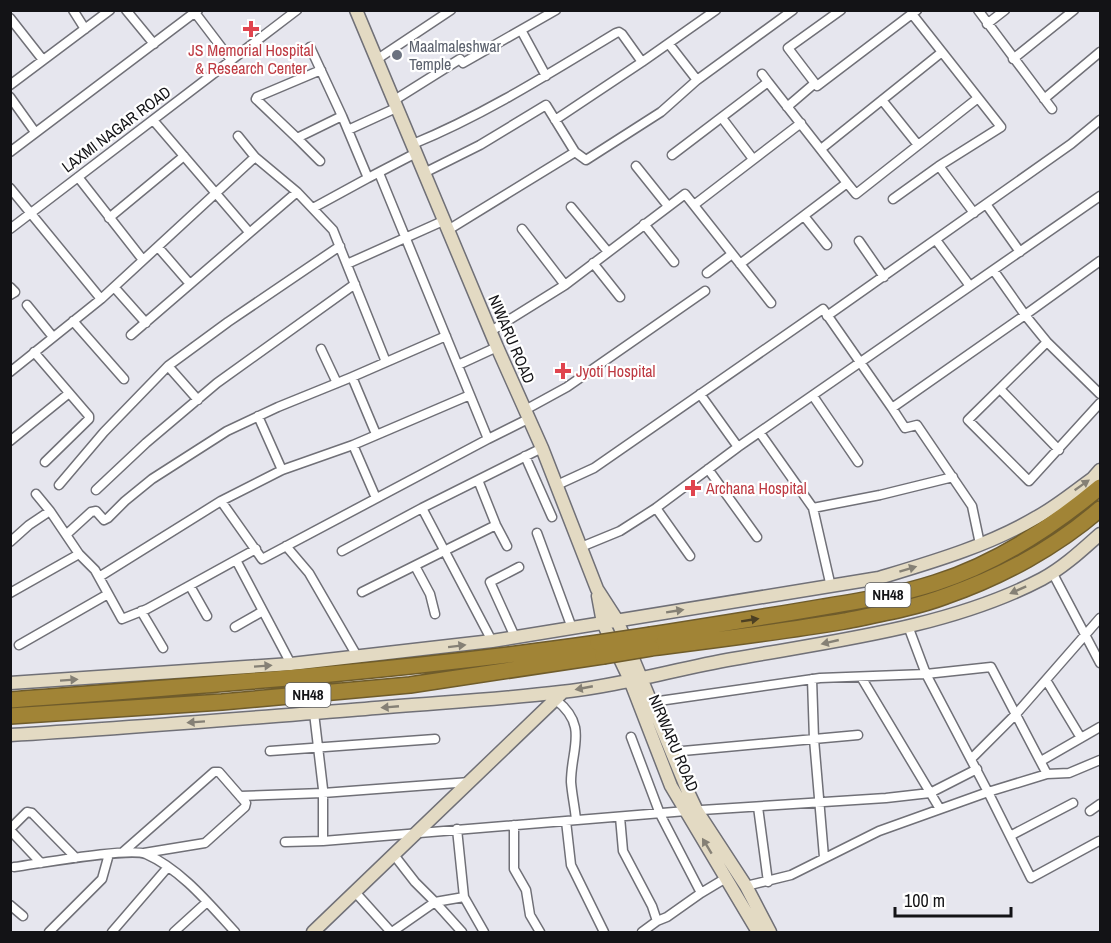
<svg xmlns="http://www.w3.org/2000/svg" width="1111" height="943" font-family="'Archivo Narrow',sans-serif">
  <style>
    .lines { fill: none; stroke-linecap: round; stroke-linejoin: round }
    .street-casing { stroke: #707077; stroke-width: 11 }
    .secondary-casing { stroke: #707077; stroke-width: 15 }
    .highway-casing { stroke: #6f5c2b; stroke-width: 18 }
    .street { stroke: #fff; stroke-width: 8 }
    .secondary { stroke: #e3dac3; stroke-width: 12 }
    .highway { stroke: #a18436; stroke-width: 15 }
    .highway-bridge-casing { stroke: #6f5c2b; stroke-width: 18; stroke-linecap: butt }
    .highway-bridge { stroke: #a18436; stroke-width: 15 }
    .oneway { fill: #858075 }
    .oneway2 { fill: #4c4023 }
    .health-dot { fill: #e0444e; stroke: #fff; stroke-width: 2 }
    .worship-dot { fill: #6b7280; stroke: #fff; stroke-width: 2 }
    .labels { text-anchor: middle; stroke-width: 4.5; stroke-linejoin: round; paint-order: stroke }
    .shield { fill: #fff; stroke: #5a5a5c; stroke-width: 1.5 }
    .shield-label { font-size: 15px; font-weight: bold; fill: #131316 }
    .worship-label { font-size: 16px; fill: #5b616d; stroke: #fff; text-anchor: start }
    .health-label { font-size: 16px; fill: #be3a42; stroke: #fff; text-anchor: start }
    .street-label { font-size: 16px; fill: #131316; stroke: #fff }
  </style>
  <rect width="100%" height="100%" fill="#e6e6ee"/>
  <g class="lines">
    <g class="street-casing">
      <path id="street" d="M73 10 85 29
        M126 10 154 44
        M193 10 231 60
        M841 10 788 48 817 86 917 10
        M978 10 1052 109
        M912 14 942 52
        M10 18 43 60
        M987 24 1005 10
        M521 30 546 76
        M669 44 697 80
        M310 47 342 116 368 178 416 153
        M1013 59 1074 10
        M376 60 451 10
        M321 70 257 97 256 99 297 138 342 116
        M762 74 768 82
        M10 85 110 10
        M10 97 35 132
        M1044 99 1100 52
        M882 100 918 145
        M393 101 460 59 463 63 556 10
        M787 107 815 83
        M722 118 753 159
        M153 120 249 232
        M555 120 642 62
        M348 130 396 108
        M238 136 255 157 297 192 333 230 386 362
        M297 138 320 161
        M413 144C484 115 550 73 616 33L619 32 622 34 642 62 716 10
        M821 149 942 52 1001 127 939 166 974 213
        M10 152 198 10
        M575 152 586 160 661 112 697 80 793 10
        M672 155 768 82 847 183 740 264
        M636 166 668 206
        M379 173 488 439 528 419
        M424 173 480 145 546 105 575 152 448 230
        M78 177 143 260
        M847 183 856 194 978 98
        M10 188 101 299
        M893 199 939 166
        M986 204 1020 252
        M694 205 801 123
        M571 207 608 252
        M313 208 368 178
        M804 216 827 245
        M109 218 184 156
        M644 224 674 262
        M10 229 297 10
        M522 229 565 285
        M936 240 970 286
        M859 241 884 277
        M158 247 190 284
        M593 263 620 297
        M347 264 443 221
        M994 271 1025 315 1100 261
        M707 273 732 254
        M10 287 15 292 10 295
        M114 287 146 323
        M27 305 53 337
        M827 316 1071 144 1100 120
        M73 321 124 379
        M491 331 565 285 685 194 771 303
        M131 335 297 192
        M1047 342 968 420 1029 481 1100 403
        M321 349 337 383
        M34 352 89 416V419L45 462
        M458 365 497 347
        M10 372 101 299 255 157
        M352 377 446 336
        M1000 389 1059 450
        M700 394 738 447
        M813 396 858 462
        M198 400 168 366 228 322 340 246
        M892 408 905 428 917 425 972 506 980 544
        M525 410 567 387 705 291
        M258 416 282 470
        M760 433 813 508 880 495 953 477
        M10 441 68 394
        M353 445 376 498
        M525 456 552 517
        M708 469 757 537
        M478 480 496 525 507 546
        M59 485 104 432 168 366
        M557 485 594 468 823 309 892 408 1025 315 1047 342 1100 394
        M96 490 146 443 217 383 355 284
        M36 494 50 511
        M221 501 262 559 488 439
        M422 508 492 641
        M656 508 690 556
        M813 508 831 587
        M537 533 572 628
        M67 534 91 512 96 511 104 520 108 518 125 501 152 479 227 431 278 407 352 377 376 434
        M10 542 29 525 50 511 79 554 95 570 122 619 147 609 256 549
        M286 546 309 573 357 656
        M581 547 620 531 656 508 738 447 1100 196
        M342 551 422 508 542 448
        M236 560 291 664
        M415 566 430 594 435 614
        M1052 572 1100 663
        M99 577 221 501 282 470 353 445 470 395
        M190 586 207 616
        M362 592 496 525
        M10 593 79 554
        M141 611 163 648
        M908 626 926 674 988 792 1047 774 1069 773 1100 760
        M235 627 263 611
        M515 637 490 582 519 567
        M19 645 108 594
        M861 677 940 809
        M812 679 814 739 824 857
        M1046 680 1081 738
        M556 700C589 726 571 748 571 782 572 795 575 808 576 820
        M652 702 820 678 926 674 991 667 1047 774
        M314 713 323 789V841L686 811 886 798 930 793 977 769
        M631 737 660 814 701 893
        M270 751 435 739
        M672 752 858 735
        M971 759 1016 714 1100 618
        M1041 761 1100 727
        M240 796 323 793 470 782
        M758 807 768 882
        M1090 811 1100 804
        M620 817 623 851 652 906 657 921 667 917 701 893 726 878
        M566 821 571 865 604 932
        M514 825V869L526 890 530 915 540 932
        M10 829 27 812 32 813 76 858
        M457 829 464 897 484 932
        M10 830 41 863
        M1010 836 1073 803
        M285 842 323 841
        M123 852 214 772H219L246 803 245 807 205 843 144 853
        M394 855 415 882 435 902 464 897
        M14 867C38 864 128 847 146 854 182 870 210 905 235 932
        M746 886 791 875 879 831 988 792 1031 878 1099 841
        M355 892 391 932
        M10 905 23 916
        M49 932 102 879 109 854
        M112 932 168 867
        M174 932 207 902
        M392 932 435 902 462 932
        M642 932 657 921"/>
    </g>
    <g class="secondary-casing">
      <path id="secondary" d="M356 10 497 347 542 448 597 589 617 620 689 794 697 811 746 886 770 932
        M598 596 603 623 630 680 671 786 758 932
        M10 683 291 664 492 641 879 578C932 562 988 546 1037 517 1057 506 1075 491 1093 478L1100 470
        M10 735C129 728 247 718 365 709 430 703 496 700 561 692 619 686 676 669 733 659 833 641 951 627 1042 579 1064 567 1082 550 1100 534
        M313 932 563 692"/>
    </g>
    <g class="highway-casing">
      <path id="highway" d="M651 635C708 626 765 617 823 607 860 601 898 595 935 583 995 564 1052 527 1100 487
        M651 648C715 640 780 632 845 621 879 614 914 608 946 596 1001 577 1056 547 1100 509
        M10 700C207 685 403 671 598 643
        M10 716 222 702 410 685 603 656"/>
    </g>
    <use href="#street" class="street"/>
    <use href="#secondary" class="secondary"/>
    <use href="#highway" class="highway"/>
    <g class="highway-bridge-casing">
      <path id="highway-bridge" d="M598 643 651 635
        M603 656 651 648"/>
    </g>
    <use href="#highway-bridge" class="highway-bridge"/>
  </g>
  <defs><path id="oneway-solid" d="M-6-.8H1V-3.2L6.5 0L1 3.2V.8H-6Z" transform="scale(1.5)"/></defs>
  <g class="oneway">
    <use href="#oneway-solid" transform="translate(1082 485) rotate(-35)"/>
    <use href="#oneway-solid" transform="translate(908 569) rotate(-17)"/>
    <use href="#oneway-solid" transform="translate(1018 590) rotate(156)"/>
    <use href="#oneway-solid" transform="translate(675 611) rotate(-9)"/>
    <use href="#oneway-solid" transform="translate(830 642) rotate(167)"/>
    <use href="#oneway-solid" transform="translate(457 646) rotate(-7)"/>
    <use href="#oneway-solid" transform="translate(263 666) rotate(-4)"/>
    <use href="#oneway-solid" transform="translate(69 680) rotate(-4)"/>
    <use href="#oneway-solid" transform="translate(584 688) rotate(169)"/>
    <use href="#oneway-solid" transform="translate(390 707) rotate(175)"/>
    <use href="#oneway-solid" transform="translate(196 722) rotate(176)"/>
    <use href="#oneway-solid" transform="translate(707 846) rotate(-121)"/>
  </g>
  <use class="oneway2" href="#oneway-solid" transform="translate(750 620) rotate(-9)"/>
  <g class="health-dot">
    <path d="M248 20h6v6h6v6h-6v6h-6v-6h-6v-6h6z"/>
    <path d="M560 362h6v6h6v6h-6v6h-6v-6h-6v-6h6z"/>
    <path d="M690 479h6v6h6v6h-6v6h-6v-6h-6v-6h6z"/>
  </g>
  <circle class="worship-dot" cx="397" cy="55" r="6"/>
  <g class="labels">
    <g class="shield">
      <rect x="865.5" y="583" width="45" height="24" rx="4.5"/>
      <rect x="285.5" y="683" width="45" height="24" rx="4.5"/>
    </g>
    <g class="shield-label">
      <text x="888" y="600">NH48</text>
      <text x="308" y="700">NH48</text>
    </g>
    <g class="worship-label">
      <text x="409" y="52">Maalmaleshwar<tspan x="409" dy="18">Temple</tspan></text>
    </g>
    <g class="health-label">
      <text x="251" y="56" text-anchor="middle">JS Memorial Hospital<tspan x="251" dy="18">&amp; Research Center</tspan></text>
      <text x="576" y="377">Jyoti Hospital</text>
      <text x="706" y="494">Archana Hospital</text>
    </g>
    <g class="street-label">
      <text transform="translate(116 129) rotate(-37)" y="6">LAXMI NAGAR ROAD</text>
      <text transform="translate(512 339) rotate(67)" y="6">NIWARU ROAD</text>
      <text transform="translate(674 743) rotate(67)" y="6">NIRWARU ROAD</text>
    </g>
  </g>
  <rect width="1111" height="943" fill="none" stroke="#131316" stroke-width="24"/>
  <path d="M895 907v9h116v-9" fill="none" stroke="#131316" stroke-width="3"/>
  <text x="904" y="907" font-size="18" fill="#131316" stroke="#ffffff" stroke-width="4.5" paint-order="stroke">100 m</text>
</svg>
